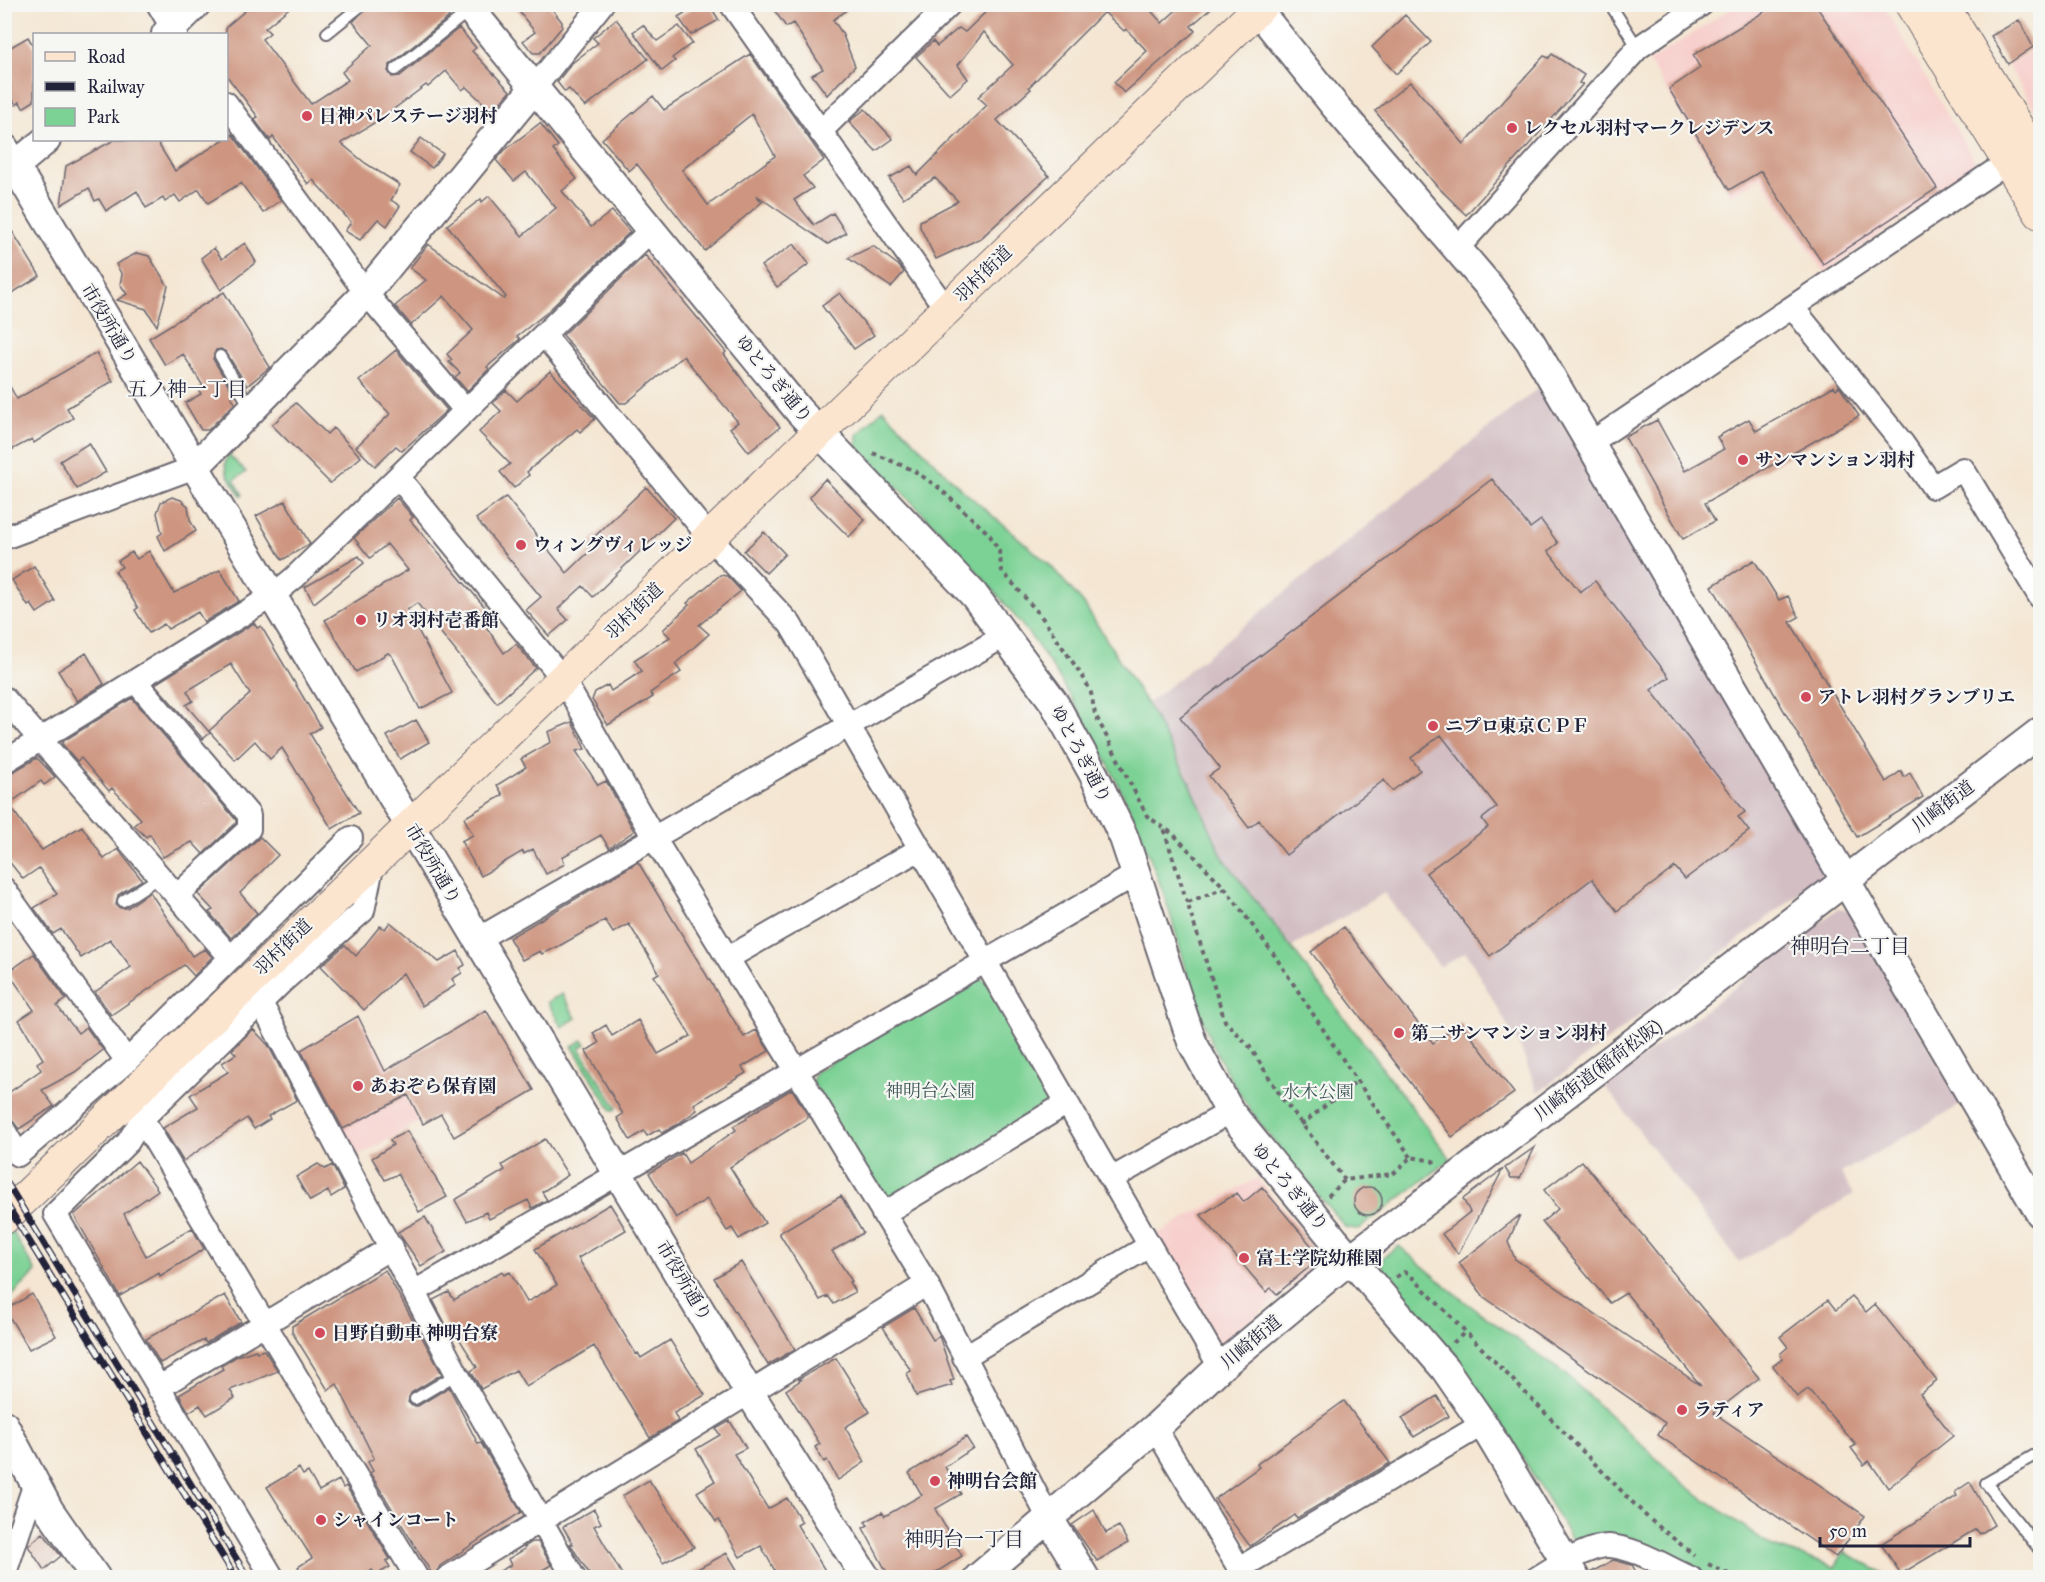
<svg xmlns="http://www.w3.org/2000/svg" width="2045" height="1582" font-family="'IM FELL Great Primer','Noto Serif JP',serif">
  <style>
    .built { fill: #f7d0cd }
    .industrial { fill: #d2bec3 }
    .green { fill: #7cd194; stroke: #4f7a68; stroke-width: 1.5 }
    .building { fill: #ce9681; fill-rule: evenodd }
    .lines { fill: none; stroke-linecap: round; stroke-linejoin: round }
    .service-casing { stroke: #6c6770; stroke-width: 14 }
    .minor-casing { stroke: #6c6770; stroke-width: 26 }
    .tertiary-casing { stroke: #6c6770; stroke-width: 32 }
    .secondary-casing { stroke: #6c6770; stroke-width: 34 }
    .path { stroke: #6c6770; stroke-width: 4; stroke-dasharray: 4.5 4.5; stroke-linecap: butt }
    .service { stroke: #fff; stroke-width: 10 }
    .minor { stroke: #fff; stroke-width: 22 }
    .tertiary { stroke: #fff; stroke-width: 28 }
    .secondary { stroke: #fce5cf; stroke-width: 32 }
    .rail-casing { stroke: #22223b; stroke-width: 7 }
    .rail { stroke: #f6f6f2; stroke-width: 4.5; stroke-dasharray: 14; stroke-linecap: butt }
    .poi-dot { fill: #d1495b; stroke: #f6f6f2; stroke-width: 2 }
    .labels { text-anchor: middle; stroke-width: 4.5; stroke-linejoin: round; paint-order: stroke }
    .poi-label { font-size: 18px; font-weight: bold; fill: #22223b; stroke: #f6f6f2; text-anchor: start }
    .street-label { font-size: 18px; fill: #22223b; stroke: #f6f6f2 }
    .park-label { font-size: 18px; fill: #3d5756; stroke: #f6f6f2 }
    .neighbourhood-label { font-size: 20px; fill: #22223b; stroke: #f6f6f2 }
  </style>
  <rect width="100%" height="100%" fill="#f6f6f2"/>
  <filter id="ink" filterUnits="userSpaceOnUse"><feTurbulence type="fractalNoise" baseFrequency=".0167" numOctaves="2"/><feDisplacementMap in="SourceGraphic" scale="12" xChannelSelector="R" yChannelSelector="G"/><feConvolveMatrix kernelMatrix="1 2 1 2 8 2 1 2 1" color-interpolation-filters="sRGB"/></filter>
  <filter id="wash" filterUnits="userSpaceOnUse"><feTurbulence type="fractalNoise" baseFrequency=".008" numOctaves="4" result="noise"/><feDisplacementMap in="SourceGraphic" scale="24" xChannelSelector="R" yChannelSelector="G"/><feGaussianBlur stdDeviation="1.35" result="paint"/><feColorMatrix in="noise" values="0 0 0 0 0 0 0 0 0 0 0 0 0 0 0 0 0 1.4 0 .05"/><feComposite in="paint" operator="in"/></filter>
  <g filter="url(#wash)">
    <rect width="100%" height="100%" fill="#f4e6d2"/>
    <path class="built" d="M1736 5H1883L1978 166 1824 273 1761 177 1731 195 1649 62Z
      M2040 45V118L2008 65Z
      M358 1015 420 1121 354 1159 297 1052Z
      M1257 1178 1319 1251 1317 1265 1225 1342 1217 1341 1157 1234Z"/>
    <path class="industrial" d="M1543 384 1824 865 1821 877 1538 1093 1521 1049 1466 952 1440 967 1384 893 1292 947 1222 856 1189 781 1147 704Z
      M1839 908 1851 911 1962 1104 1841 1173 1853 1195 1739 1262 1605 1086Z"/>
    <path class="green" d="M883 409 959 487 1049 564 1084 604 1147 704 1189 781 1222 856 1451 1159 1359 1229 1346 1228C1296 1168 1241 1111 1210 1038 1190 992 1180 943 1164 895 1149 852 1131 810 1111 770 1090 729 1068 690 1042 652 989 577 921 512 857 446V435Z
      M238 442 239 445 229 455 246 472 234 480 243 495 241 496C226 473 216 464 238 442Z
      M977 977 985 980 1052 1094 1049 1106 892 1201 880 1199 812 1082 815 1072Z
      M562 994 576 1018 562 1027 547 1002Z
      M583 1040 586 1044 580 1048 617 1108 612 1111 572 1046Z
      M5 1219 36 1272 5 1303Z
      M1399 1246 1464 1301 1565 1374 1685 1485 1773 1547 1835 1567 1844 1552 1890 1577H1708L1613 1535 1574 1543 1499 1419 1420 1323 1381 1269 1383 1257Z"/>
    <g id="blocks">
      <path class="building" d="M253 4H294L265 28 270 33 262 39 311 104 348 80 342 72 372 45 353 22 370 4H450L451 10 446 13 449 17 390 65 388 71 392 77 400 76 459 28 476 48 472 51 510 91 496 108H489L466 87 462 90 446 71 428 87 426 85 379 120 341 143 365 163 400 185 391 200 400 206 387 226 378 219 360 240 345 231 351 222 313 180 308 184 273 137 270 140 254 119 258 117 226 75V27Z
        M513 4H548L562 22V27L540 53H533L523 41 535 32Z
        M699 4H709L719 20 691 35 678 17Z
        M770 4H855L833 20 842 33 855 66 827 95 812 75 823 69 793 23 786 27Z
        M994 4H1145L1162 23 1183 4H1216L1191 26 1195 31 1124 93 1114 82 1147 51 1126 29 1124 31 1104 12 1029 87 1031 89 997 120 1049 176 981 238 936 259 920 227V221L958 201 935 178 903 198 889 178 911 166 917 175 987 105 978 97 1013 65 984 32 958 65 968 79 950 95 916 57 933 41 937 46 959 28 965 32Z
        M1777 4H1815L1937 188 1823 264 1761 171 1729 190 1669 89 1700 68 1693 55Z
        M1405 15 1431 42 1396 74 1372 47Z
        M616 19 648 59 585 107 569 89 565 92 557 82 572 63 598 43 593 38Z
        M2019 20 2033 47 2008 64 1991 36Z
        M643 25 657 41 679 26 692 43 672 58 675 61 662 71 633 32Z
        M28 37 34 47V101L23 108 20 102 16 105 8 89 11 87 4 77V51Z
        M750 54 824 160 803 176 813 188 794 200 814 225 833 213 846 233 828 244 756 195 762 202 705 251 637 164 629 171 602 139 653 96 664 110ZM752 114 775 156 708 205 682 170Z
        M1552 54 1584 75 1579 83 1583 84 1466 215 1435 184 1375 111 1410 82 1464 144 1544 56 1549 58Z
        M865 109 893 139 876 151 849 122Z
        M540 123 558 146 553 150 577 179 562 191 591 227 612 211 630 232 545 314 517 336 520 339 487 367 489 369 467 391 455 377 460 373 449 362 452 360 447 354 473 330 444 296 411 325 395 306 426 280 410 268 428 244 504 299 506 297 447 225 481 199 482 202 489 196 522 236 556 208 526 172 514 181 496 160 505 150Z
        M232 134 281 200 263 213 241 183 208 203 199 189 180 202 175 195 165 202 163 198 146 208 137 191 106 211 99 199 95 201 89 188 61 205 66 166 114 140H156L175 171Z
        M421 138 443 154 432 168 410 152Z
        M4 218 40 276 4 298Z
        M245 243 256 262 221 290 201 258 214 248 222 259Z
        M794 244 809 264 777 287 761 266Z
        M873 246 898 265 904 272 891 287 848 258Z
        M137 253 149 256 168 286 157 326 146 309 117 300 127 294 120 284 122 275 116 264Z
        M645 255 726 352 724 354 754 396 780 427 749 452 730 428 738 422 683 356 626 403H620L563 335Z
        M224 292 270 367 247 386 226 352 221 349 216 350 213 359 234 394 231 396 235 403 208 430H201L185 403 201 394 198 389 203 386 183 354 165 365 149 338Z
        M840 293 874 335 854 349 822 306Z
        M396 350 447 410 402 451 396 446 375 466 356 447 390 414 359 381Z
        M96 353 113 381 67 408 73 418 34 443 32 439 4 454V376L17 399Z
        M550 371 595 419 580 432 577 429 527 472 529 475 514 488 500 472 510 464 479 432 501 411 493 403 506 390 517 401Z
        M1834 386 1836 389 1839 386 1859 416 1705 503 1715 521 1683 539 1625 437 1657 420 1685 471 1724 449 1717 437 1749 419 1756 431Z
        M296 403 327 434 333 428 361 457 330 483 272 425Z
        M89 443 106 472 77 489 60 461Z
        M825 479 865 520 849 537 809 497Z
        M1492 479 1530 528 1541 520 1558 543 1548 551 1580 592 1595 581 1669 677 1651 690 1745 812 1738 817 1749 831 1685 879 1675 867 1617 911 1592 879 1490 956 1426 873 1488 827 1482 819 1497 807 1441 735 1411 758 1420 770 1392 791 1384 780 1286 855 1259 820 1249 828 1209 776 1220 768 1180 717Z
        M646 487 674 518 593 597 583 586 558 609 568 620 549 636 526 610 541 597 476 519 506 497 567 573 592 549 587 544Z
        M172 497 181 500 188 506 190 520 196 531 165 551 158 536 162 533 157 513 161 502Z
        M397 498 413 517 410 520 496 620 487 628 504 653 516 644 536 668 497 703 417 603 407 610 452 693 420 709 392 656 388 653 356 672 325 620 408 570 387 544 370 558 354 538Z
        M285 501 310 544 282 560 256 516Z
        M764 532 785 554 766 573 744 551Z
        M149 551 174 593 220 570 239 601 204 622 198 612 168 629 164 624 149 633 135 610 138 608 115 571 122 567 118 561 132 552 137 559Z
        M359 556 364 563 314 603 305 587Z
        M1754 560 1779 600 1788 596 1799 617 1790 622 1886 782 1901 771 1904 777 1910 773 1923 797 1857 837 1712 586Z
        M34 566 55 601 37 613 31 604 28 606 12 580Z
        M720 575 727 576 741 591 699 625 709 634 675 664 681 672 650 693 653 697 608 725 592 700 595 692 608 685 611 691 642 671 634 660 670 637 663 630 689 605 687 603Z
        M254 623 257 628 261 626 321 727 310 734 359 813 332 829 282 748 270 759 255 741 235 760 209 731 250 694 231 664 187 691 193 701 186 705 210 733 203 739 155 684Z
        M86 653 104 684 77 701 58 671Z
        M132 698 236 820V823L203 854 192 842 163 857 150 834 146 837 134 825 141 819 112 788 109 791 81 758 77 761 63 745 62 742Z
        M416 720 429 742 400 759 387 736Z
        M572 722 585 749 576 751 598 785 606 781 634 831 609 848 601 835 562 857 565 864 546 874 533 849 524 854 523 851 481 876 461 841 473 835 464 818 503 795 497 785 526 767 521 759 551 742 548 732Z
        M37 758 55 777 44 785 41 781 9 804 33 839 42 850 82 826 104 859 118 849 142 880 118 895 116 905 120 908H127L150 892 192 956 205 949 212 957 194 976 184 965 111 1015 95 992 131 967 110 939 81 958 61 929 53 934 34 908 57 894 39 868 23 879 4 855V777Z
        M260 837 278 855 240 893 257 913 231 938 209 912 213 910 198 894Z
        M638 862 744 1037 756 1030 769 1051 742 1067 746 1073 694 1104 697 1110 678 1124 662 1133 659 1129 647 1136 644 1131 630 1140 617 1118 623 1114 586 1051 599 1043 593 1033 606 1025 612 1036 638 1020 658 1054 691 1036 654 976 659 973 629 924 613 933 605 920 559 946 542 954 540 951 522 960 509 938Z
        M390 922 439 962 458 951 465 965 460 968 462 973 452 979 456 985 422 1006 403 973 364 1010 321 966 345 945 356 956 380 926 385 929Z
        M1344 927 1433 1043 1461 1023 1514 1093 1452 1137 1311 952Z
        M34 954 66 999 57 1006 78 1033 86 1027 103 1050 75 1072 42 1090 54 1106 19 1129 4 1110V1096L41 1070 37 1063 43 1059 19 1020 34 1010 8 972Z
        M486 1010 534 1090 454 1137 441 1114 423 1124 408 1095 343 1129 301 1050 358 1016 385 1071Z
        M253 1029 268 1045 297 1100 268 1116 270 1119 254 1129 247 1118 183 1161 163 1128 198 1107 190 1095 228 1072 222 1063 236 1054 232 1050Z
        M792 1089 809 1117 730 1167 765 1223 739 1239 732 1228 727 1231 707 1199 676 1218 649 1173 682 1153 688 1163 736 1130 733 1126 747 1119 746 1117Z
        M407 1131 447 1197 419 1212 398 1174 385 1180 372 1158 393 1145 390 1140Z
        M545 1139 568 1175 542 1192 547 1200 532 1208 528 1200 489 1219 486 1212 467 1221 455 1200 505 1170 502 1165Z
        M1535 1147 1520 1178H1511L1505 1168Z
        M137 1161 158 1190 124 1214 146 1256 192 1228 204 1249 160 1276 159 1273 120 1296 74 1215Z
        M1582 1161 1759 1378 1714 1413 1865 1516 1836 1557 1658 1435 1665 1423 1484 1297 1459 1263 1520 1215 1508 1242 1515 1259 1701 1386 1626 1293 1610 1303 1542 1222 1558 1209 1544 1190Z
        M318 1164 325 1169 332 1165 344 1189 331 1197 328 1191 310 1201 296 1177Z
        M1503 1169 1479 1215 1458 1254 1442 1234 1470 1212 1463 1199Z
        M1354 1201a14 14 0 1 1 28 0a14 14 0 1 1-28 0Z
        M1262 1187 1316 1251 1315 1262 1277 1294 1271 1288 1266 1292 1201 1215 1237 1193 1244 1202Z
        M841 1196 863 1233 832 1251 852 1281 849 1282 855 1292 834 1304 828 1296 820 1300 779 1233Z
        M610 1204 626 1230 578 1258 636 1354 638 1353 641 1358 670 1340 705 1395 674 1413 678 1421 650 1438 594 1346 526 1387 516 1370 481 1389 471 1371 477 1367 457 1335 453 1338 433 1300 449 1292 454 1300 502 1271 504 1275 510 1272 527 1302 557 1285 535 1249Z
        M425 1217 446 1252 421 1266 398 1232Z
        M741 1262 795 1349 768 1365 714 1278Z
        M385 1270 442 1374 411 1393 408 1402 412 1406H418L449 1387 478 1444 481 1443 521 1512 440 1566 434 1577 370 1473 373 1471 368 1462 374 1458 337 1384 328 1390 292 1332V1326Z
        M32 1294 56 1336 29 1349 5 1310Z
        M225 1295 241 1322 206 1343 204 1340 160 1363 146 1339Z
        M1852 1297 1866 1312 1875 1304 1937 1381 1920 1394 1953 1436 1888 1488 1869 1461 1864 1465 1851 1448 1856 1445 1808 1389 1797 1397 1773 1366 1782 1359 1780 1354 1788 1347 1780 1337 1828 1300 1836 1310Z
        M914 1308 933 1340 939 1336 954 1380 950 1381 952 1385 916 1396 907 1373 911 1371 883 1327Z
        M256 1350 257 1352 264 1350 278 1371 230 1390 235 1398 207 1415 200 1405 189 1412 179 1395 223 1369 221 1366 237 1356Z
        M836 1358 870 1412 845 1427 865 1462 838 1480 827 1460 824 1462 815 1447 820 1444 786 1390 801 1380 798 1379Z
        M1437 1396 1449 1416 1414 1437 1402 1418Z
        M1344 1401 1390 1463 1297 1518 1295 1515 1250 1546 1215 1499 1259 1467 1257 1464Z
        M730 1421 746 1448 734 1454 768 1509 787 1498 802 1522 797 1525 826 1572 816 1578H779L761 1546 740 1557 719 1520 716 1522 697 1492 715 1481 696 1449 720 1435 716 1429Z
        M966 1437 973 1448 945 1467 961 1494 935 1509 962 1556 927 1578H890L863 1528 868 1525 865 1522 882 1512 885 1516 922 1495 909 1473Z
        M299 1468 303 1475 308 1472 319 1491 339 1480 343 1488 346 1486 390 1559 386 1561 390 1567 376 1575 372 1570 361 1578H304L298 1567 312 1558 267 1487Z
        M649 1480 694 1547 663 1563 622 1496Z
        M1970 1482 1994 1525 1980 1534 1976 1529 1901 1574 1881 1544 1957 1496 1955 1492Z
        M594 1509 601 1523 594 1526 624 1578H592L570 1544H573L563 1527Z
        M1094 1510 1106 1533 1119 1526 1128 1543 1097 1561 1072 1525Z
        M43 1533 61 1556 44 1570 28 1546Z
        M532 1542H538L551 1565 529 1578H487L511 1565 508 1559 525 1549 524 1547Z
        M727 1553 742 1578H681Z
        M1613 1560 1632 1565 1636 1572 1625 1578H1591L1590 1573Z"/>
    </g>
  </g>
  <g filter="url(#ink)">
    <use href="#blocks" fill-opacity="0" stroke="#6c6770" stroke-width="1.5"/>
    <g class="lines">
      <g class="service-casing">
        <path id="service" d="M1610 4 1638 48
          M327 33 363 4
          M395 70 470 10
          M220 356 250 407
          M123 901 161 876
          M415 1399 457 1374
          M2040 1452 1986 1483 2040 1550"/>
      </g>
      <g class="minor-casing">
        <path id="minor" d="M158 4 176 34
          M731 4 946 309
          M535 87 602 4
          M226 103 366 293 465 410
          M820 132 950 4
          M1456 250 1638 48 1702 4
          M1793 308 1903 444 1933 487 1963 469 2040 597
          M544 335 710 538 790 624 1220 1367
          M1589 444 2021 153
          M398 477 563 679 654 838 927 1284 1048 1517
          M4 538 195 467
          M136 682 249 815V829L178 895
          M4 698 231 958
          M4 762 272 596 294 578 652 229
          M4 889 127 1061
          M478 939 1006 635
          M728 958 920 849
          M261 1003 457 1374 574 1578
          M142 1119 417 1578
          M4 1130 18 1155 127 1061 351 838
          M1111 1179 1230 1112
          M883 1214 1067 1103
          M414 1292 1138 873
          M964 1357 1149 1246
          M158 1388 392 1247
          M1155 1428 1245 1578
          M1240 1568 1483 1424
          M4 1576 34 1486
          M273 1578 55 1214 128 1142 142 1119 283 981 363 911 373 862
          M447 1578 927 1284
          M1537 1578C1552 1568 1591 1545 1609 1546 1637 1548 1666 1567 1691 1578"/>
      </g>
      <g class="tertiary-casing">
        <path id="tertiary" d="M466 4 799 411 974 595 1053 701 1094 775 1124 838 1192 1042 1230 1112 1335 1241 1445 1369 1483 1424 1575 1578
          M1253 4 1335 106 1489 286 1530 341 2040 1213
          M166 34 196 4
          M4 148 749 1392 866 1578
          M4 175 46 140
          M195 467 366 293 535 87
          M4 1425 49 1510 96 1578
          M1048 1517 1085 1578
          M978 1578 1155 1428 1220 1367 1350 1259 2040 732"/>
      </g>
      <g class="secondary-casing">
        <path id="secondary" d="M1911 4 2040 213
          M1942 4 2040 164
          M4 1218 1263 4"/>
      </g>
      <path class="path" d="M873 453 913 470 938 487 989 534 999 551 1002 571 1041 616 1085 680 1091 693 1095 714 1147 816 1173 834 1225 888 1275 956 1357 1081 1411 1157
        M1164 830 1225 1021 1250 1047 1282 1098 1345 1180
        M1188 902 1225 888
        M1301 1125 1357 1081
        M1328 1196 1345 1180 1393 1174 1411 1157 1433 1161 1436 1166
        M1396 1277 1404 1272 1409 1274 1648 1518 1694 1555
        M1453 1343 1464 1333
        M1708 1564 1737 1578"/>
      <use href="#service" class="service"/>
      <use href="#minor" class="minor"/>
      <use href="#tertiary" class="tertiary"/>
      <use href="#secondary" class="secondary"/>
      <g class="rail-casing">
        <path id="rail" d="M4 1178 248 1578
          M4 1200 236 1578"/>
      </g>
      <use href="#rail" class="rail"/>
    </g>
  </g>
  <g class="poi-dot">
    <circle cx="307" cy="116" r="6"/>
    <circle cx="1512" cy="128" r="6"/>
    <circle cx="1743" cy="460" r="6"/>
    <circle cx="521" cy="545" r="6"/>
    <circle cx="361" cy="620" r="6"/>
    <circle cx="1806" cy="697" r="6"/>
    <circle cx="1433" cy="726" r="6"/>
    <circle cx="1399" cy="1033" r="6"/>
    <circle cx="358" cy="1086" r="6"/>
    <circle cx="1244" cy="1258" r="6"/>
    <circle cx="320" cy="1333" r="6"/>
    <circle cx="1682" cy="1410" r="6"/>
    <circle cx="935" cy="1481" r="6"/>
    <circle cx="321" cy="1520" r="6"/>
  </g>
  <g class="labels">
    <g class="poi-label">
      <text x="319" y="122">日神パレステージ羽村</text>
      <text x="1524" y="134">レクセル羽村マークレジデンス</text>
      <text x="1755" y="466">サンマンション羽村</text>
      <text x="533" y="551">ウィングヴィレッジ</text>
      <text x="373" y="626">リオ羽村壱番館</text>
      <text x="1818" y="703">アトレ羽村グランブリエ</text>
      <text x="1445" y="732">ニプロ東京ＣＰＦ</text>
      <text x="1411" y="1039">第二サンマンション羽村</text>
      <text x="370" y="1092">あおぞら保育園</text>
      <text x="1256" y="1264">富士学院幼稚園</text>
      <text x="332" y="1339">日野自動車 神明台寮</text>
      <text x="1694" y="1416">ラティア</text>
      <text x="947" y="1487">神明台会館</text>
      <text x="333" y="1526">シャインコート</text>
    </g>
    <g class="street-label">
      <text transform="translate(983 274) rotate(-44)" y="6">羽村街道</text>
      <text transform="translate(109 324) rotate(59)" y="6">市役所通り</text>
      <text transform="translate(774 379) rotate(50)" y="6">ゆとろぎ通り</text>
      <text transform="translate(634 611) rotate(-44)" y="6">羽村街道</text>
      <text transform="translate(1081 754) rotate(62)" y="6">ゆとろぎ通り</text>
      <text transform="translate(1943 806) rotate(-37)" y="6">川崎街道</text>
      <text transform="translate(433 864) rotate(59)" y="6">市役所通り</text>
      <text transform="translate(283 947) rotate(-44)" y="6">羽村街道</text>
      <text transform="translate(1598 1070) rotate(-37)" y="6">川崎街道(稲荷松阪)</text>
      <text transform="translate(1290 1187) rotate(50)" y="6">ゆとろぎ通り</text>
      <text transform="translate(684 1281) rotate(59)" y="6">市役所通り</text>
      <text transform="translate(1251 1342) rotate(-40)" y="6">川崎街道</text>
    </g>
    <g class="park-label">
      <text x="930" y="1097">神明台公園</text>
      <text x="1318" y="1098">水木公園</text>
    </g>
    <g class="neighbourhood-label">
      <text x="187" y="396">五ノ神一丁目</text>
      <text x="1850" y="953">神明台二丁目</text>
      <text x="964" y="1546">神明台一丁目</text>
    </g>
  </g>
  <rect width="2045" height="1582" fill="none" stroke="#f6f6f2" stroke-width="24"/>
  <rect x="33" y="33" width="195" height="108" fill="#f6f6f2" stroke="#a1a1a9" stroke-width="1.5"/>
  <rect x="45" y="52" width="30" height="9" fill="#fce5cf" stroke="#a1a1a9" stroke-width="1.5"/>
  <text x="87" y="63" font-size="18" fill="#22223b">Road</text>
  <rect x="45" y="82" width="30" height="9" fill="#22223b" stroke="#a1a1a9" stroke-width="1.5"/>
  <text x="87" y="93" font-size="18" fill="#22223b">Railway</text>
  <rect x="45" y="108" width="30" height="18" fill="#7cd194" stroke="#a1a1a9" stroke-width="1.5"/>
  <text x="87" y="123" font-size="18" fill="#22223b">Park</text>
  <path d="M1820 1537v9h150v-9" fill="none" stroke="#22223b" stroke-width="3"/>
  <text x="1829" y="1537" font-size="18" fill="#22223b" stroke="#f6f6f2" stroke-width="4.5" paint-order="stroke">50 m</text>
</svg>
